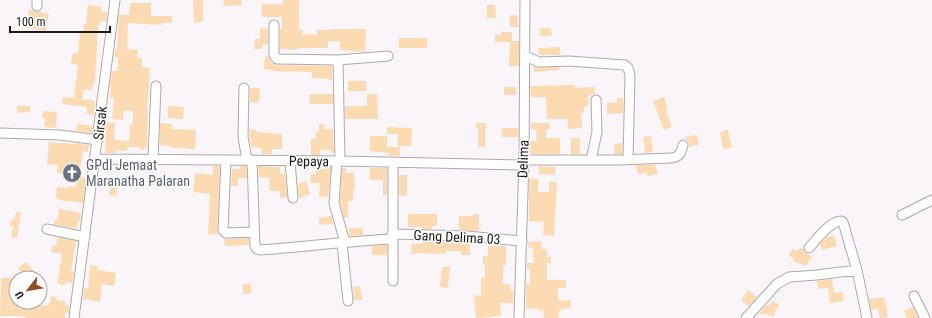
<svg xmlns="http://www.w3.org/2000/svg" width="932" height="318" font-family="'Roboto Condensed',sans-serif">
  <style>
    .building { fill: #fcdbb3 }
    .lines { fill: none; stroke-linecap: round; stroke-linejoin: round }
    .minor-casing { stroke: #ada9ad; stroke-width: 11 }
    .minor { stroke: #fff; stroke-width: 9 }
    .labels { text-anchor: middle; stroke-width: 3; stroke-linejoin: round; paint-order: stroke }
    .street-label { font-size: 14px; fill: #1c1b1c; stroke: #fff }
    .worship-label { font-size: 14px; fill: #5b616d; stroke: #fff; text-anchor: start }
  </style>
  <rect width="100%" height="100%" fill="#f9f5f9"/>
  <path class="building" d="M193 0H203V22L194 23Z
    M223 0H241L242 5 224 6Z
    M283 0H299V30H303L302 34 317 35V30H330V29H366L365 52 340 50V41H328V48H297V50L280 49V29H282V17H262V4H283Z
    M130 3H151V16H172V23H162V25L128 23 127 49 138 50 137 58H142V67L150 68 147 113H148L147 148 144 147V150L139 149V147H127V151L116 150V153H105L106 130H104L105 122 115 123 114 139 117 140 129 141 130 125H133V111H123V120L112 119 114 98H110L111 88H110L112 71H118V57H114L115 49H117L119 15H129Z
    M88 5 102 7 101 11 107 12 106 22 100 21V25H98L95 83 93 82 92 90 84 89 82 99 95 101 94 115 87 114V107L62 104 63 97 74 98 78 65 71 64 73 53H78L80 31 83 32 84 24H86Z
    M487 5H495L496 18H487Z
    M29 9 49 14 46 31 27 28Z
    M510 15H517L519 27H510Z
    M260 28 268 29V45L262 44V49H254L255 39H260Z
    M540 28H551L552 36H540Z
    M501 32H512V41H519V66H509L510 42H495V35H501Z
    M399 38H427V48H399Z
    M560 47V55H539L538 48Z
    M265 56H268L271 62 277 65 332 66V81L329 80V79L312 78V72L271 71V69H264Z
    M534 66 539 68 559 67V70L534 72Z
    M348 81H366V91H348Z
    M575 85V88L595 87V94L588 96V106L584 107V113H581L582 128 568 129 567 119H547L546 97H531L530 86Z
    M504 87H516V95H504Z
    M250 88H260L259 103 250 102Z
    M310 94H333V104H310Z
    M367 94H377L378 119H345V106H367Z
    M664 97 668 111H666L672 127 664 130 653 101Z
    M617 98H623V113L607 114V103H617Z
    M17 106H30V112L17 113Z
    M168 106 184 107 183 119 168 118Z
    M43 111 57 112 56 128 44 127 45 118H42Z
    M160 123 172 124V129L196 130 195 149 171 148V146L160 145Z
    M476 123H486V128H485V147H478V128H476Z
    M531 123H549L550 129H546V138H560V154H531L530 141H537L536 129H531Z
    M77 124 93 126 92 133 76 131Z
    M319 124H324V129H333L334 153H331V150H320V155H311V139H316V132H319Z
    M387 127 412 128 411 146H398V134H387Z
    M502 128H518V137H502Z
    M249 129 256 130V132L282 134V149H272V154H262L261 148 251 147Z
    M728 130 732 148 723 149 720 132Z
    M697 135 699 145 689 147V143L685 137Z
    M370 136H387V147H400V156H389V153L370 151Z
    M651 136 653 152 645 153 643 137Z
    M571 138H580V154H571Z
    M49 142 74 144 75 143 89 145 88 152 83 151 79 176 57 173 58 165 47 164Z
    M622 143V154H615L614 144Z
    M635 165H655L658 173 648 177 646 172 639 175Z
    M213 166H220L217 230 218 235 208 234 210 194 193 192 195 173 213 175Z
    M240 166H246L247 178H238V186H231L232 169H240Z
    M258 166 280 167V174H285L287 197 280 198V191H270L269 178 259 177Z
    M539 166 555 167V175L539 174Z
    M327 167H331L328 197 319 196 320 183H311V174H316V169H327Z
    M342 168H346V173H354L355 190H353V201H348V218H344L340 202Z
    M370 168H387V195H383V180H369Z
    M399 175H407V196L399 195Z
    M77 177 86 178 83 203 58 200 59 199 56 198 57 187 68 188V186L76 187Z
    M529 178 538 179V192H549V182H557L554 236 543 235 544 222 529 221Z
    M111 179 119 180 116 196 109 195Z
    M306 181 310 194 299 198 298 184Z
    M59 209 81 213 80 221H78L77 229 54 224 55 220H57Z
    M16 212 21 213 17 238 11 237 13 226H10L11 219 14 220Z
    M408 214H437V226H432V229H423V227H408Z
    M473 214H479V231L459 230V216H473Z
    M331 216 333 224 319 225V218Z
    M349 228H363V235L349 236Z
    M834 235 837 246 822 250 820 244 827 237Z
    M58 237 76 241 71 272H74L72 283 65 282V285L57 284 62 254 51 252 52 246H56Z
    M249 238V245L225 246 224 239Z
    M423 241 470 242V255H461V251H446V254L417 253V254H411L412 244H423Z
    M541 241V249H547V257H551V263H547V280H566V288H558V301L571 300V308L561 309V311H558L559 318H544L543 310 538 311V308L526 309V284H530V269H527V263H534L533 247 529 248 528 242Z
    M383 245H387V255H372V246Z
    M488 246H506V265H503V284H510V291H514L513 303H500L501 316 476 318 474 295 481 296V278H485V264H483V256H488Z
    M800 247 803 249 805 253 812 256 806 266 793 261 794 258 789 256 792 249 798 251Z
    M26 262 34 271 26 278 18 268Z
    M90 265 98 266 97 270 116 273 114 286 102 284 100 302 83 299 84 288 88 289Z
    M442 267H450L448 288 440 287Z
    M1 278H12V292L16 288V302H25V306L49 305 51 296 57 297 56 300 65 301V305L69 306V313H65V318H25V316H0Z
    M832 279 834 293 843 292 844 301 830 303 828 288 818 289 817 281Z
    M243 284H251V294H243Z
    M360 286 362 300H354L353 287Z
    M748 290 757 297 749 306 741 300Z
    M884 297 888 317 880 318 878 309 871 310 869 299Z
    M772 301 779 304 773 317 763 313 762 315 759 313 767 304 769 306Z
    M913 307 918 318H907L904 311Z"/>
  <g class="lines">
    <g class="minor-casing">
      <path id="minor" d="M37 6V0
        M274 25V55L277 59 338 60 388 56
        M525 56 539 62 568 61 625 65 628 68 630 75 628 159
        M338 60 340 161
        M244 88 243 137 247 160
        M0 133 60 135 98 140
        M96 159 340 161 523 165
        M153 159 156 86
        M226 160 223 230 226 233 254 232
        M252 160 255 246 257 249 260 250C304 247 348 241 392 239
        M524 160H620L671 158C680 157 681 153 683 145
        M591 160 597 132 596 100
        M290 161 293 198
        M337 161 334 203 345 243
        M393 163V281
        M902 215 932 200
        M47 229 85 237
        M392 234 467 236 522 241
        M342 243 348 301
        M809 248C816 240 830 221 841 221L843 222 857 270 867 318
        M914 296 925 318
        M74 318 115 0
        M519 318 524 160 525 0
        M746 318 777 284 789 277 817 275 857 270"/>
    </g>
    <use href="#minor" class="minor"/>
  </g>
  <defs>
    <g id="church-disc" transform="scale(1)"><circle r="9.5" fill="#6b7280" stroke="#fff"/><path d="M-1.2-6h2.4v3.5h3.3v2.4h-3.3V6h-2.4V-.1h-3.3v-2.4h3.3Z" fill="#fff"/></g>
  </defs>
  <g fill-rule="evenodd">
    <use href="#church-disc" x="72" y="173"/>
  </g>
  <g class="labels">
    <g class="street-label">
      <text transform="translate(100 123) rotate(-83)" y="5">Sirsak</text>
      <text transform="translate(523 159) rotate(-88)" y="5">Delima</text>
      <text transform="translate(309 161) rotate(1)" y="5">Pepaya</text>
      <text transform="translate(457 237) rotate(3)" y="5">Gang Delima 03</text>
    </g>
    <g class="worship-label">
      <text x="86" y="170">GPdI Jemaat<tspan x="86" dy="16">Maranatha Palaran</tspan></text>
    </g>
  </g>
  <g transform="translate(28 290) rotate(239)"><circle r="19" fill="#ffffff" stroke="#a4a4a4"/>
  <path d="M0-3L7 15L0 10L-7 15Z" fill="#924e20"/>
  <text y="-6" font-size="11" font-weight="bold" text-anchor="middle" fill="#1c1b1c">U</text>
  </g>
  <path d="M10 26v6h100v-6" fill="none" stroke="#1c1b1c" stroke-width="2"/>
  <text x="16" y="26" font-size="12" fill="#1c1b1c" stroke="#ffffff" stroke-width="3" paint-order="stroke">100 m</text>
</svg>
